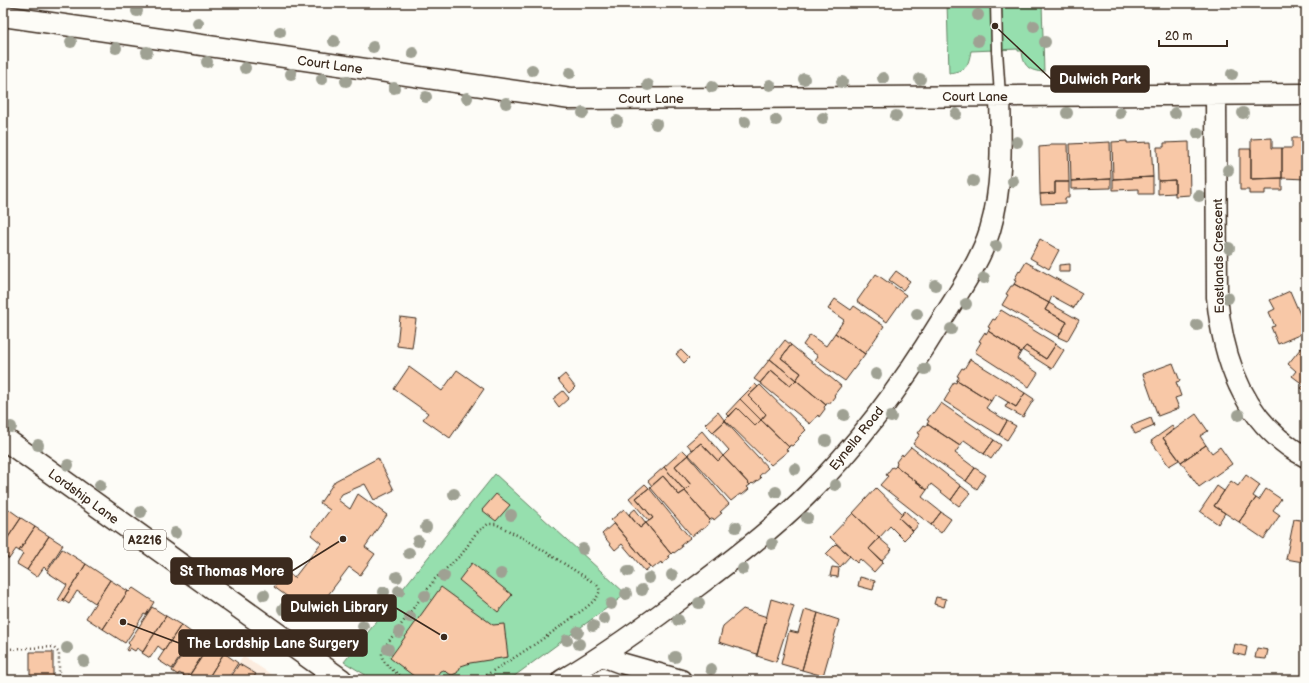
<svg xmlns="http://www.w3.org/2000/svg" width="1309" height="683" font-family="'Balsamiq Sans',sans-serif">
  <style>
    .built { fill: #fcecdf }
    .green { fill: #96dfae; stroke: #688466 }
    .building { fill: #f8c8a7; stroke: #3b2a1e }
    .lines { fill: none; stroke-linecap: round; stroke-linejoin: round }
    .lane-casing { stroke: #3b2a1e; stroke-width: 13 }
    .street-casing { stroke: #3b2a1e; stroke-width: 23 }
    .primary-casing { stroke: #3b2a1e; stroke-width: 25 }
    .path { stroke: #3b2a1e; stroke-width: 2.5; stroke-dasharray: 1 3; stroke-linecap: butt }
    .lane { stroke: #fdfcf7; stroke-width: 10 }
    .street { stroke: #fdfcf7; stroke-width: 20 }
    .primary { stroke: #fdfcf7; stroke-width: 22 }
    .tree { fill: #9fa193 }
    .labels { text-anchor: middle; stroke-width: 3; stroke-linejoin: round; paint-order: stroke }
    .shield { fill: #fdfcf7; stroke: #75695f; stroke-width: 1 }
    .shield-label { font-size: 12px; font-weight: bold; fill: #3b2a1e }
    .street-label { font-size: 13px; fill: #3b2a1e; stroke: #fdfcf7 }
    .leader { fill: none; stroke: #3b2a1e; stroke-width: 1.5 }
    .callout-dot { fill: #3b2a1e; stroke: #fdfcf7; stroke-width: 1.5 }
    .callout { fill: #3b2a1e; stroke: #3b2a1e; stroke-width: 1.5 }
    .callout-label { font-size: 14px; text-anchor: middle; font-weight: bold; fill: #fff }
  </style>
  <rect width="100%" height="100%" fill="#fdfcf7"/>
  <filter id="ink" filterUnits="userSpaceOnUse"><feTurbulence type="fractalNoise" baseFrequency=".025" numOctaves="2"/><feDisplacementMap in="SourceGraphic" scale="8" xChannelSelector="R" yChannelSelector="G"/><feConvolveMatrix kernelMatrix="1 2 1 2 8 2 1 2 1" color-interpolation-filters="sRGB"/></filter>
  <g filter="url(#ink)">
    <path class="built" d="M243 656 280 680H227Z"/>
    <path class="green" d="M947 3H1042L1044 72C1029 71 1023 66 1022 51H1018V49L971 51C968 67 966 71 949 73Z
      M495 474 626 594 509 680H374L344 662Z"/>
    <path class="building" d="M1272 138V148H1282V178L1251 179V139Z
      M1292 138H1306V179L1282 178V148H1292Z
      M1127 141V143L1151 142 1153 177 1113 179 1112 142Z
      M1110 142 1111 179 1071 181 1070 144Z
      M1189 142 1190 195 1175 196V180L1158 181 1157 147H1164V143Z
      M1050 144H1068L1069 182H1055V193L1040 194 1039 147 1050 146Z
      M1240 149H1251V179L1282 178V190H1265V194H1249V190H1240Z
      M1153 177V194H1139V189L1113 190V179Z
      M1111 179V188L1071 189V181Z
      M1175 180V193L1158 194V181Z
      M1055 182H1069V198H1065V203L1041 204 1040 194 1055 193Z
      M1040 239 1059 250 1049 269 1030 258Z
      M1026 262 1082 293 1074 308 1052 296 1049 303 1014 284 1016 281 1014 280 1019 271 1020 272Z
      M1070 264V272H1059V265Z
      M896 271 910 281 903 290 889 280Z
      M876 274 906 295 887 322 857 301Z
      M1014 284 1049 303 1045 310 1067 322 1058 337 1002 305 1008 295 1006 294 1011 286H1013Z
      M1290 291 1306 328V332L1278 344 1271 327 1275 326 1269 312 1275 309 1270 300Z
      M835 299 851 310 854 306 884 326 865 354 835 333 844 320 828 309Z
      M1049 303 1079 320 1067 341 1058 337 1067 322 1045 310Z
      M1001 310 1056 344 1046 359 1026 346 1021 352 988 331 990 328 988 327 993 319 995 320Z
      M400 317 416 319 412 348 397 346Z
      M988 331 1021 352 1017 359 1038 373 1029 387 975 352 981 342 979 341 985 332 986 334Z
      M835 333 865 354 845 381 815 360 818 356 803 345 810 335 826 346Z
      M785 340 791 345 781 358 801 373 796 380 770 359Z
      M1056 344 1064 350 1052 369 1022 350 1026 346 1046 359Z
      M791 345 841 386 834 395 835 396 829 404 828 402 826 405 796 380 801 373 781 358Z
      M1301 348 1306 352V392L1301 388 1304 385 1292 376 1296 371 1288 364Z
      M681 350 689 358 684 363 676 354Z
      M770 359 796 380 790 386 771 370 760 383 754 379Z
      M970 359 1025 393 1016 407 995 394 991 401 957 380 959 377 957 376 962 368 964 369Z
      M1173 363 1180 381 1176 382 1181 396 1175 398 1179 408 1158 416 1143 374Z
      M409 367 442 391 457 370 484 389 450 438 423 419 428 413 394 389Z
      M771 370 790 386 796 380 826 405 824 407 825 409 819 417 818 415 810 424 760 383Z
      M565 374 575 387 569 393 558 380Z
      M957 380 991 401 986 408 1007 421 999 435 944 401 950 391 949 390 954 382 956 383Z
      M755 384 758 387 748 396 766 414 761 420 740 399Z
      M760 385 806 430 798 438 799 439 792 446 790 445 789 447 761 420 766 414 748 396Z
      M563 391 569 398 559 407 553 399Z
      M1025 393 1034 399 1023 417 1005 407 1008 402 1016 407Z
      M740 399 761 420 755 426 737 408 729 417 726 414Z
      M941 403 994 440 984 454 964 440 960 446 927 424 929 421 927 420 933 412 934 413Z
      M737 408 755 426 761 420 789 447 786 450 788 451 771 465 725 420Z
      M718 412 725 421 713 432 705 424Z
      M1196 414 1208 431 1200 436 1206 445 1181 462 1163 438Z
      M1151 418 1154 426 1135 434 1131 426Z
      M725 421 768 468 759 476 761 478 753 484 752 483 750 485 723 456 729 450 713 432Z
      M1007 421 1016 426 1007 440 999 435Z
      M927 424 960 446 955 453 975 468 966 481 913 444 920 434 918 433 924 425 926 426Z
      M1172 426 1174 429 1163 438 1179 460 1169 466 1151 441Z
      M702 431 723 456 718 461 701 443 692 450 687 444Z
      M994 440 1001 445 991 459 984 454Z
      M701 443 718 461 723 456 750 485 747 487 749 489 742 495 740 494 731 501 688 454Z
      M1206 445 1212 453 1220 447 1232 464 1199 487 1181 462Z
      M911 447 961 486 951 500 931 484 927 490 896 466 897 463 896 462 902 454 903 456Z
      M683 450 688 455 675 466 691 485 685 491 664 467Z
      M688 455 729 504 720 512 722 513 714 520 713 518 710 520 685 491 691 485 675 466Z
      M378 458 394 490 374 500 365 484 342 494 338 500 350 509 358 494 387 515 365 547 375 554 360 575 349 567 313 615 274 587 286 571 294 578 321 543 311 535 330 510 320 503 335 481Z
      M896 466 927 490 922 497 941 512 931 525 880 485 888 476 886 475 892 467 894 468Z
      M664 467 685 491 679 495 663 476 652 486 648 481Z
      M975 468 986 475 977 489 966 481Z
      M1246 475 1260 485 1253 496 1256 498 1239 522 1214 506 1231 481 1238 486Z
      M663 476 679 495 685 491 710 520 708 522 709 524 702 530 701 529 692 536 650 487Z
      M645 484 649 488 636 498 653 518 649 521 629 498Z
      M961 486 970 493 959 506 951 500Z
      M1217 486 1224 491 1214 506 1225 513 1218 524 1200 511Z
      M649 488 690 538 681 545 682 547 674 553 673 552 671 554 646 523 653 518 636 498Z
      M876 488 903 514 899 518 913 531 904 540 890 526 879 538 853 513Z
      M1266 489 1281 499 1273 510 1280 515 1264 539 1239 522 1256 498 1259 500Z
      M496 494 510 505 496 521 482 510Z
      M7 508 21 518 3 545V514Z
      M624 509 640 528 646 523 671 554 668 556 670 557 662 564 661 562 652 569 611 520Z
      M635 509 646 523 640 528 629 514Z
      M905 511 919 524 913 531 899 518Z
      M941 512 951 519 941 533 931 525Z
      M853 513 879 538 869 549 883 562 874 572 860 559 857 563 830 537Z
      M21 518 35 527 19 551 16 549 9 559 3 554V545Z
      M1294 519 1306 521V558L1304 557 1303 562 1286 559Z
      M614 523 650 567 645 571 622 544 615 550 602 534Z
      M35 527 49 536 27 570 17 564 23 554 19 551Z
      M49 536 63 545 47 570 44 567 37 577 27 570Z
      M879 538 892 549 881 561 869 549Z
      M836 544 850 556 840 567 826 554Z
      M62 549 86 564 62 602 58 600 67 585 47 572Z
      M472 563 512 595 498 612 459 580Z
      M86 564 110 580 95 603 77 591 69 604 63 600Z
      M832 567 839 568 838 577 830 576Z
      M860 577 875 581 873 590 858 586Z
      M110 580 128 591 103 629 86 618Z
      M441 587 493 625 504 624 508 657 470 663 461 666 457 673 452 675 447 673 444 670 440 671 434 680H419L390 658Z
      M133 588 154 602 146 615 144 614 125 643 103 629 128 591 129 592Z
      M936 597 946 599 944 607 934 604Z
      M771 599 794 606 776 662 757 656Z
      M152 607 166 616 143 652 137 648 135 651 130 648 128 651 126 650 130 645 128 643Z
      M743 609 767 617 757 654 719 642 723 626Z
      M805 609 818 613 802 670 781 664 789 631 798 633Z
      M818 613 839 620 823 676 802 670Z
      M166 616 181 625 164 651 158 646 150 658 142 653Z
      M181 625 195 635 172 669 158 660Z
      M195 635 210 644 188 678 179 673 178 675 172 671Z
      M210 644 224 653 207 680H193L188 677Z
      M1235 644 1247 647 1245 656 1233 653Z
      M1257 648 1268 650 1266 659 1255 658Z
      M30 652H53V678H30Z
      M224 653 238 663 227 680H207Z
      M239 664 256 674 252 680H229Z
      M30 678H53V680H30Z"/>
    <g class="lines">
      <g class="lane-casing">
        <path id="lane" d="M996 3 997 50 1000 96"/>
      </g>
      <g class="street-casing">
        <path id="street" d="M3 16 571 99 1306 94
          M1216 95 1217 297C1223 362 1245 425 1306 457
          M602 656 621 663 681 680
          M562 680C608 653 652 621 695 588 734 559 773 529 807 495 858 445 904 382 941 321 959 292 980 262 990 230 1003 186 1001 140 1000 96"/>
      </g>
      <g class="primary-casing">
        <path id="primary" d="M3 438 341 680"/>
      </g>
      <path class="path" d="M3 649 53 647 59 653V680
        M406 680C400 675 381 664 382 654 382 651 385 648 386 645L435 579 462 554 476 533 488 524H496L530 542 596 584C599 587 601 590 598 595 593 604 581 611 573 617 543 640 511 660 478 680
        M462 680 464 678 469 680"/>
      <use href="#lane" class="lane"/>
      <use href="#street" class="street"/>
      <use href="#primary" class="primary"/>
    </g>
    <g class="tree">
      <circle cx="137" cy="11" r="6"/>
      <circle cx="978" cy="15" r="6"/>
      <circle cx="198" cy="23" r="6"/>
      <circle cx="1034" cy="26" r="6"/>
      <circle cx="280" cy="32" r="6"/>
      <circle cx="334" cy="41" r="6"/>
      <circle cx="978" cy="41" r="6"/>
      <circle cx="71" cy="42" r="6"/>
      <circle cx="1045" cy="42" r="6"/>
      <circle cx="373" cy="47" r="6"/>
      <circle cx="116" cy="48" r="6"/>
      <circle cx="147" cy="52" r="6"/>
      <circle cx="413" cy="53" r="6"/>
      <circle cx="207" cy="62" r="6"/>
      <circle cx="245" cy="68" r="6"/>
      <circle cx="532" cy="70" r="6"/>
      <circle cx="570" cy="73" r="6"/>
      <circle cx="291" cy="74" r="6"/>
      <circle cx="1232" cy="74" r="6"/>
      <circle cx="883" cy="78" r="6"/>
      <circle cx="322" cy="79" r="6"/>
      <circle cx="804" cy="79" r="6"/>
      <circle cx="920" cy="79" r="6"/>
      <circle cx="346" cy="81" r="6"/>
      <circle cx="842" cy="82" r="6"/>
      <circle cx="648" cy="85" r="6"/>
      <circle cx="770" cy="85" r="6"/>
      <circle cx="712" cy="87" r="6"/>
      <circle cx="394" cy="88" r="6"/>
      <circle cx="426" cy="97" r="6"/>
      <circle cx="467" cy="98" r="6"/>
      <circle cx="506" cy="103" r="6"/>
      <circle cx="583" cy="113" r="6"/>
      <circle cx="1067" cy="113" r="6"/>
      <circle cx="1120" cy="113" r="6"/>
      <circle cx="1175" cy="113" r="6"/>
      <circle cx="1243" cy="113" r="6"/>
      <circle cx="956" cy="114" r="6"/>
      <circle cx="896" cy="116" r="6"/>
      <circle cx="823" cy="118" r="6"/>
      <circle cx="776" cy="120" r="6"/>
      <circle cx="617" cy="121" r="6"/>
      <circle cx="745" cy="122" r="6"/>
      <circle cx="656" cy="124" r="6"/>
      <circle cx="1198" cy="133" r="6"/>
      <circle cx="1017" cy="142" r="6"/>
      <circle cx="1228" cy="170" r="6"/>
      <circle cx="973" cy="181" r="6"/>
      <circle cx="1013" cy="181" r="6"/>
      <circle cx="1199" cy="196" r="6"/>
      <circle cx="996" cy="246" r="6"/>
      <circle cx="1229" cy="248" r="6"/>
      <circle cx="984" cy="278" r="6"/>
      <circle cx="935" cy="285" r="6"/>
      <circle cx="1228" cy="298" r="6"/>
      <circle cx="966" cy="304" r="6"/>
      <circle cx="917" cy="314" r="6"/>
      <circle cx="1197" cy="325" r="6"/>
      <circle cx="951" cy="329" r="6"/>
      <circle cx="925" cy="369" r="6"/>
      <circle cx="876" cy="374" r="6"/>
      <circle cx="844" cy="415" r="6"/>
      <circle cx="1239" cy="415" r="6"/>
      <circle cx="891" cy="417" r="6"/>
      <circle cx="11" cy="427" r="6"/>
      <circle cx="826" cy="441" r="6"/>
      <circle cx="38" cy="445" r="6"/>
      <circle cx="68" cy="465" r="6"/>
      <circle cx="795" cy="469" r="6"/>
      <circle cx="100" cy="485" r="6"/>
      <circle cx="835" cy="485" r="6"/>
      <circle cx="776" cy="492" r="6"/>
      <circle cx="454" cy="494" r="6"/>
      <circle cx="141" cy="512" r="6"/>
      <circle cx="511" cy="515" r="6"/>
      <circle cx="807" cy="518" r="6"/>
      <circle cx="426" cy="527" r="6"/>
      <circle cx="736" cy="527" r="6"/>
      <circle cx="175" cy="533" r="6"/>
      <circle cx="418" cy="541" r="6"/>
      <circle cx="772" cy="544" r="6"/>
      <circle cx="583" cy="549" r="6"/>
      <circle cx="409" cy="553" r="6"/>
      <circle cx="743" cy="569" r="6"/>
      <circle cx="628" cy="571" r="6"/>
      <circle cx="501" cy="574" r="6"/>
      <circle cx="672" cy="575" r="6"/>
      <circle cx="444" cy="576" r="6"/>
      <circle cx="397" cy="577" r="6"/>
      <circle cx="649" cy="578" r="6"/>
      <circle cx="642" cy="590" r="6"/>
      <circle cx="399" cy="591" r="6"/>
      <circle cx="384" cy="592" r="6"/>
      <circle cx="626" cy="594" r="6"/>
      <circle cx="264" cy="595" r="6"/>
      <circle cx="425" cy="596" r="6"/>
      <circle cx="699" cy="603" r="6"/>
      <circle cx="611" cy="604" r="6"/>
      <circle cx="283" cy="609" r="6"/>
      <circle cx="410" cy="617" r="6"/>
      <circle cx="604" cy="619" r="6"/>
      <circle cx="678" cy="620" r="6"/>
      <circle cx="363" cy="626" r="6"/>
      <circle cx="593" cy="626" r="6"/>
      <circle cx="399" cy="632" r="6"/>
      <circle cx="578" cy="632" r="6"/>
      <circle cx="567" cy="640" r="6"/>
      <circle cx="579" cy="644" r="6"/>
      <circle cx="67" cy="648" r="6"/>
      <circle cx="388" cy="649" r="6"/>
      <circle cx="675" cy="657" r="6"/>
      <circle cx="84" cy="661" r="6"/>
      <circle cx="711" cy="669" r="6"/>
    </g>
  </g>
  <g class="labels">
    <rect class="shield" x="124" y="530" width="42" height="20" rx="3"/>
    <g class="shield-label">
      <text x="145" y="544">A2216</text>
    </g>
    <g class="street-label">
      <text transform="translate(330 64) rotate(8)" y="5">Court Lane</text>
      <text x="975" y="101">Court Lane</text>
      <text x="651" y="103">Court Lane</text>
      <text transform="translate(1218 256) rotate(-91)" y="5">Eastlands Crescent</text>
      <text transform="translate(856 438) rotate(-51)" y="5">Eynella Road</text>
      <text transform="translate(84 496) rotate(36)" y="5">Lordship Lane</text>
    </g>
  </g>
  <path class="leader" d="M995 26L1051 79M343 539L292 571M444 637L396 608M123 622L179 643"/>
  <g class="callout-dot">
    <circle cx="995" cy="26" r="4"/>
    <circle cx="343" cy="539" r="4"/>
    <circle cx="444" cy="637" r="4"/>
    <circle cx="123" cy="622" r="4"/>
  </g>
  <g class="callout">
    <rect x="1051" y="66" width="98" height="26" rx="4"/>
    <rect x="171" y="558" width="121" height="26" rx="4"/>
    <rect x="282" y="595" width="114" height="26" rx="4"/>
    <rect x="179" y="630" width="188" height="26" rx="4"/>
  </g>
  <g class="callout-label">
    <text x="1100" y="84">Dulwich Park</text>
    <text x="232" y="576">St Thomas More</text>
    <text x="339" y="612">Dulwich Library</text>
    <text x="273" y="648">The Lordship Lane Surgery</text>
  </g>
  <rect width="1309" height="683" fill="none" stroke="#fdfcf7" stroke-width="16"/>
  <rect x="8" y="8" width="1293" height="667" fill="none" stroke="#3b2a1e" stroke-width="1.5" filter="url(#ink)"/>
  <path d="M1159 40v6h68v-6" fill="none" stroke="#3b2a1e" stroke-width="2"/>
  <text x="1165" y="40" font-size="12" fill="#3b2a1e" stroke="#fdfcf7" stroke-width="3" paint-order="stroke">20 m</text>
</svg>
